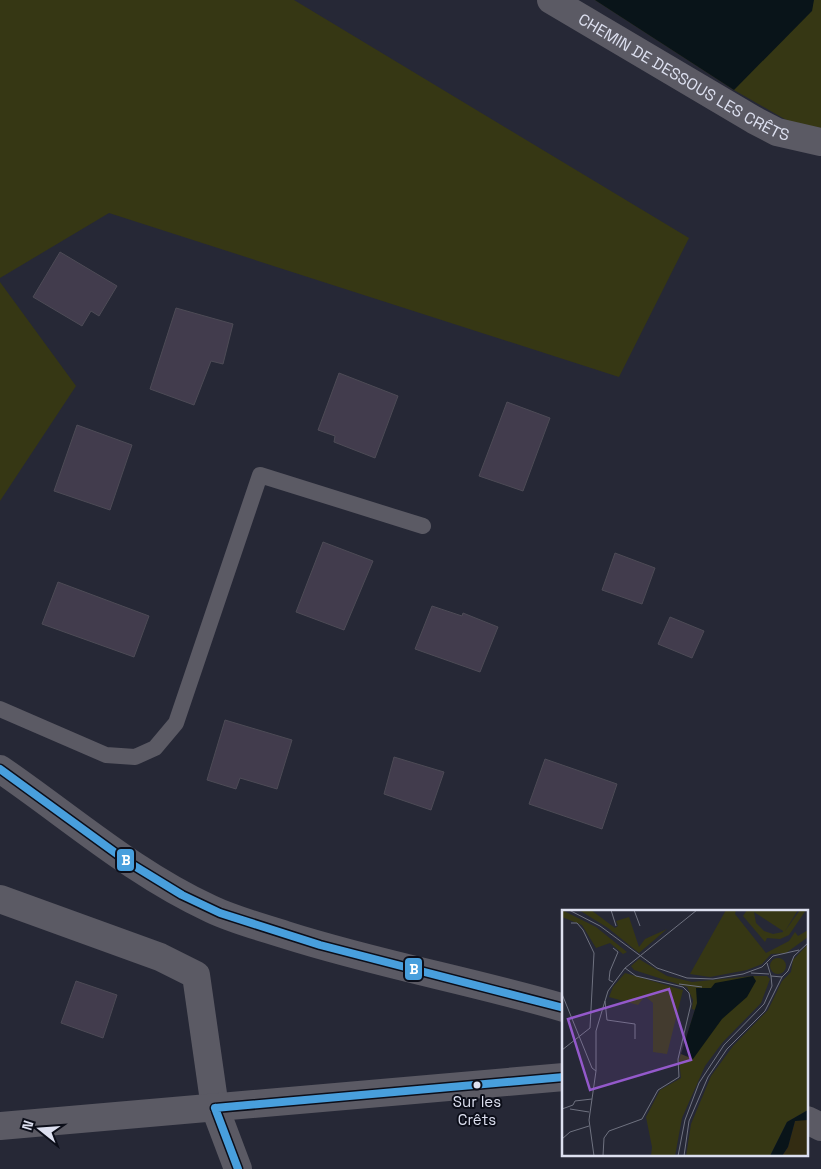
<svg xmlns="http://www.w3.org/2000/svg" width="821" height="1169" font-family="'Space Grotesk',sans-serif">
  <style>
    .green { fill: #363714 }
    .water { fill: #091419 }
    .building { fill: #423c4d; stroke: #4d4b56 }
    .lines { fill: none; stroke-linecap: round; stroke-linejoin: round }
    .service { stroke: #5b5a64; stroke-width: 16 }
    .minor { stroke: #5b5a64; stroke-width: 28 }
    .tertiary { stroke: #5b5a64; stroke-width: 28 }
    .bus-1-casing { stroke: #0c0e19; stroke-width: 11 }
    .bus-1 { stroke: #489fdd; stroke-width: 8 }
    .bus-dot { fill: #dde0f0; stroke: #0c0e19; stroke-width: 2 }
    .labels { text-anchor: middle; stroke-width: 4; stroke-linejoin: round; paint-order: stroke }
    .bus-label { font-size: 15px; fill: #dde0f0; stroke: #0c0e19 }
    .street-label { font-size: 16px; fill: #dde0f0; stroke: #0c0e19 }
    .inset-road { fill: none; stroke: #6f7280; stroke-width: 1 }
    .view { fill: #9459cb; fill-opacity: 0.15; stroke: #9459cb; stroke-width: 2.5 }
    .inset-edge { fill: none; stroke: #dde0f0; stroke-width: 2.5 }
    .line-badge { stroke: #0c0e19; stroke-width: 2 }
    .badge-label { font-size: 14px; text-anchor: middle; font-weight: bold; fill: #fff }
  </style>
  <rect width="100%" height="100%" fill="#262836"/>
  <path class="green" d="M0 0H294L689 238 619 377 109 213 0 278Z
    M595 0H821V128L788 121 734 90Z
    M0 282 76 386 0 501Z"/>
  <path class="water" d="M595 0H814L812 11 734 90Z"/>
  <path class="building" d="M60 252 117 286 99 316 91 311 82 326 33 297Z
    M176 308 233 324 223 364 211 361 194 405 150 389Z
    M339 373 398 396 375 458 334 442 335 436 318 430Z
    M507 402 550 418 523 491 479 476Z
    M77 425 132 445 110 510 54 491Z
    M323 542 373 561 344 630 296 612Z
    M615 553 655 568 642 604 602 590Z
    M58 582 149 616 134 657 42 624Z
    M432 606 462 616 463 613 498 627 480 672 415 649Z
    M670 617 704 631 692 658 658 644Z
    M225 720 292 740 277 789 240 778 236 789 207 780Z
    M394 757 444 772 431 810 384 794Z
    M545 759 617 784 602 829 529 804Z
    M76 981 117 995 103 1038 61 1023Z"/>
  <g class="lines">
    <path class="service" d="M0 709 106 755 135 757 155 748 176 723 260 475 423 526"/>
    <g class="minor">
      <path id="s1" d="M551 0 754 120 777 132 821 142"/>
      <path d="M0 899 160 957 196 975 215 1108 238 1169"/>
      <path d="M0 1126 564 1077"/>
    </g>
    <path class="tertiary" d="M0 769C70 817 133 873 211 909 234 920 261 927 286 935 377 964 472 981 564 1008
      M807 1120 821 1127"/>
    <g class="bus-1-casing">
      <path id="bus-1" d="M0 769 128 862 182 895 220 913 320 945 564 1008
        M215 1108 564 1077
        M215 1108 238 1169"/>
    </g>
    <use href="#bus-1" class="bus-1"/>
  </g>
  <circle class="bus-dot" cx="477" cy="1085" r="4.5"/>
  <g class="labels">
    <g class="bus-label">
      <text x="477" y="1107">Sur les<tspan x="477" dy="18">Crêts</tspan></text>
    </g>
    <g class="street-label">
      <text dy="6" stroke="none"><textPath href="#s1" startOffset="154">CHEMIN DE DESSOUS LES CRÊTS</textPath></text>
    </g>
  </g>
  <g transform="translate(562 910)">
    <rect width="246" height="246" fill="#262836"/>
    <path d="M0 0 34 17 65 42 61 44 48 33 34 38 20 15 0 7ZM17 0H29L53 18 56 16 54 11 67 7 77 37 83 29 105 19 77 43 46 18ZM164 0H174L173 4 204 43 227 31 233 22 236 26 246 20V27L224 43 209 44 200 54 185 60 148 67 128 64ZM185 0H236L223 21 238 0H244L227 25 218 29 205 28 203 32 181 6ZM192 2 221 21V22L211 24 202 21 194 13ZM246 34V200L225 212 208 246H124L129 214 149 166 171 136 206 100 220 71 229 62 231 50ZM208 56a8 8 0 1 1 16 0a8 8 0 1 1-16 0ZM77 49 105 66 130 72 190 66H205L208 69 199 93 160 133 143 156 120 208 113 246H89L90 237 84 207 98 180 119 168 117 150 133 100 130 99 131 90 125 77 72 60 69 56ZM63 63 121 80 105 144 91 142V93L83 86 76 95 47 87 51 77Z" fill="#363714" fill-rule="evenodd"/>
    <path d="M242 209 246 210V246H220L226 237 233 211Z" fill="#332c12"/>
    <path d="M191 66 194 71 185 87 160 109 131 149 119 144 135 93 134 78H149L153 73ZM246 200V210L233 211 226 237 220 246H208L225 212Z" fill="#091419"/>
    <path class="inset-road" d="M7 0 38 16 95 58 125 68 151 69 181 64 200 57 211 46 237 40M49 0 54 16M72 0 78 16M205 53 209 66 220 67 226 61 232 46 247 32M189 63 207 64M51 72 47 70 48 61 56 42 51 38M117 74 140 77M0 84 30 158 34 161M43 91 45 110 73 114V129M0 140 28 118 32 43 21 20 15 13H9M0 199 11 195 13 191 30 189M8 199 27 202M0 229 8 222 27 216M32 246 27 210 34 161V121L46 81 63 58 135 0M41 246 42 228 47 221 80 209 96 180 117 167 116 149 129 94 127 83 121 77 74 66 63 58M116 246 123 210 137 173 162 135 202 94 210 76 209 66M122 246 127 211 146 167 165 139 203 101 220 67"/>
    <path class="view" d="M107 79 129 150 28 180 6 109Z"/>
    <rect width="246" height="246" class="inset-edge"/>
  </g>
  <g class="line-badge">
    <rect x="116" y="848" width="19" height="24" rx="5" fill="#489fdd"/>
    <rect x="404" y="957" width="19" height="24" rx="5" fill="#489fdd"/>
  </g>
  <g class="badge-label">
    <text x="126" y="865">B</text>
    <text x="414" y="974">B</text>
  </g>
  <g transform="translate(40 1129) rotate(287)" stroke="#0c0e19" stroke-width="4" paint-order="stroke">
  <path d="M0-4L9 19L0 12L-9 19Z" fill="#dde0f0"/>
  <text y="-8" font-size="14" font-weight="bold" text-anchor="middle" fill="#dde0f0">N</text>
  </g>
</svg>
